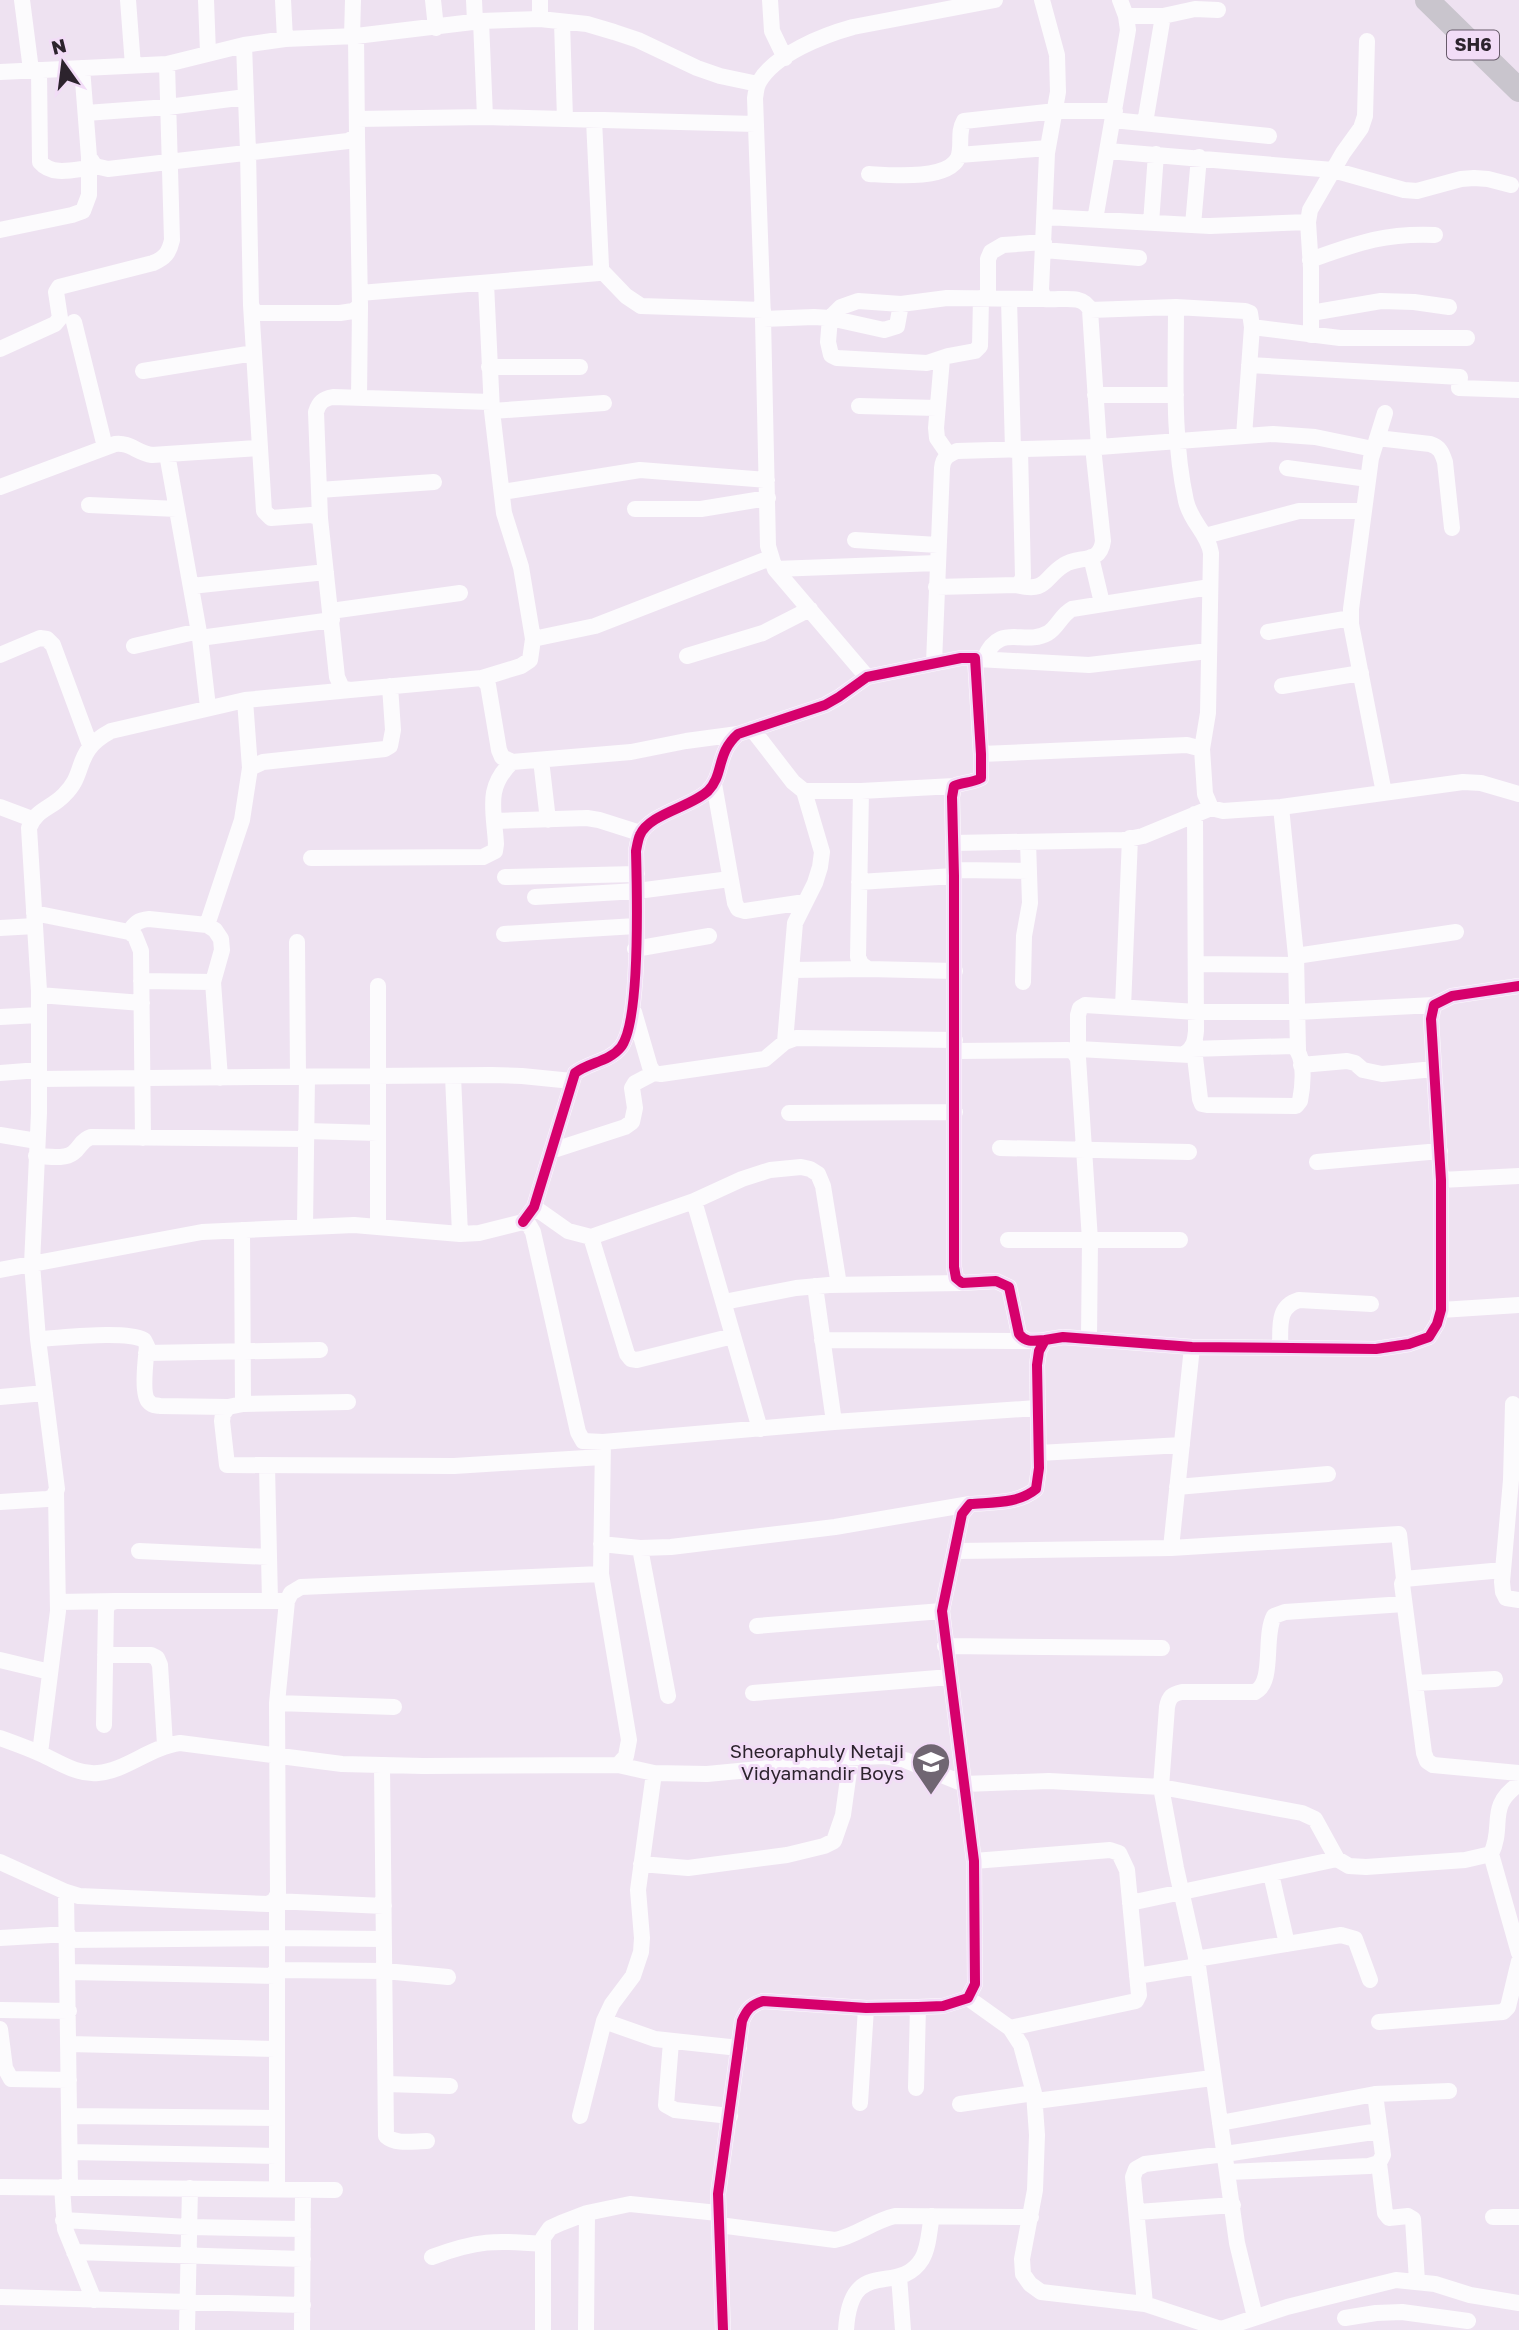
<svg xmlns="http://www.w3.org/2000/svg" width="1519" height="2330" font-family="'Golos Text',sans-serif">
  <style>
    .lines { fill: none; stroke-linecap: round; stroke-linejoin: round }
    .street { stroke: #fcfbfd; stroke-width: 16 }
    .primary { stroke: #c9c5cd; stroke-width: 24 }
    .cycleway-casing { stroke: #f2dcf7; stroke-width: 15 }
    .cycleway { stroke: #d6006c; stroke-width: 10 }
    .labels { text-anchor: middle; stroke-width: 6; stroke-linejoin: round; paint-order: stroke }
    .shield { fill: #f2dcf7; stroke: #675a6a; stroke-width: 2 }
    .shield-label { font-size: 18px; font-weight: bold; fill: #2c232d }
    .poi-label { font-size: 19px; fill: #2c232d; stroke: #f2dcf7; text-anchor: end }
  </style>
  <rect width="100%" height="100%" fill="#eee2f1"/>
  <g class="lines">
    <path class="street" d="M22 0 31 70
      M128 0 133 66
      M206 0 208 53
      M283 0 285 39
      M433 0 436 28
      M474 0 475 22
      M540 0V19
      M770 0 772 31 785 58
      M1042 0 1057 55 1058 92 1047 153 1041 290 1044 299C1060 301 1083 293 1090 310L1099 447
      M1126 16H1163L1195 9 1218 10
      M481 21 485 117
      M562 22 565 119
      M352 37 353 0
      M244 45 248 151 251 305 255 313H340L353 311 360 306 357 136
      M82 68 89 157 95 166 108 169 348 141 357 136 356 36
      M39 70 40 162C52 176 72 170 89 168
      M0 72 167 64 244 45 285 39 356 36 481 21 540 19 587 24 614 32 638 40 697 68 720 76 758 84
      M86 113 168 107 246 97
      M357 119 485 117 756 124
      M1113 120 1269 136
      M1145 123 1163 16
      M1108 151 1333 170 1404 190 1417 191 1461 179 1474 178 1488 179 1511 185
      M959 155 1048 148
      M869 174C889 175 947 181 958 158 963 146 957 133 964 121L1056 111H1115
      M1046 217 1210 226 1308 222
      M1095 220 1128 30 1126 16 1120 0
      M1151 223 1156 154
      M1193 225 1199 157
      M0 230 72 215 83 211 89 195V159
      M1044 250 1139 258
      M1310 260C1358 243 1383 233 1435 235
      M601 270 626 296 641 306 763 310
      M360 293 599 273 601 266 594 120
      M981 298 980 346 975 351 948 356 927 363 837 358 831 355 828 342 830 318 841 307 858 301 901 304 947 298 1044 299
      M988 298V259L991 252 1003 245 1044 242
      M1009 299 1013 450
      M251 305 264 511 271 518 311 515 320 518 337 677 342 688 350 690 482 678 488 685 499 750 502 757 512 762 631 752 686 741 738 734
      M1176 307C1176 372 1172 437 1186 501 1191 523 1208 533 1211 553L1208 713 1202 749
      M1090 310 1176 307 1245 311 1250 313 1252 327 1244 436
      M1311 313 1381 301 1414 302 1449 307
      M763 319 814 317 830 318 884 330 897 326 901 304
      M74 322 105 447
      M1252 327 1340 338H1467
      M1311 335V268L1308 222 1310 210 1343 153 1361 128 1365 116 1367 41
      M0 349 55 324 60 318 56 292 59 287 153 263C165 258 169 253 172 240L167 64
      M942 359 936 428 937 438 948 454
      M1249 365 1460 377 1459 388 1519 390
      M489 367H580
      M143 371 254 353
      M1095 395H1176
      M359 398 360 306
      M859 406 937 408
      M492 411 604 403
      M1377 438 1430 444C1440 447 1442 453 1445 462L1452 528
      M167 454 200 638 208 707
      M1287 468 1368 479
      M0 487 115 444C130 442 137 453 152 455L258 448
      M319 490 434 482
      M502 492 640 470 767 480
      M89 505 177 509
      M635 509H701L768 498
      M320 518 316 412C319 402 323 399 333 397L491 402
      M1205 536 1299 511H1364
      M855 540 938 545
      M1091 557 1102 603
      M775 569 937 563
      M1016 585C1048 593 1043 578 1064 565 1079 555 1100 565 1103 541L1093 447
      M191 586 326 572
      M936 587 1016 585 1020 583 1023 577 1020 450
      M331 611 460 593
      M1268 632 1351 618
      M200 638 332 620
      M533 639 595 626 770 558
      M134 646 199 631
      M0 655 40 638 47 639 53 645 90 745
      M687 656 763 633 810 609
      M977 659 1089 665 1208 651
      M984 659C1000 621 1023 647 1048 633 1058 627 1061 615 1072 609L1210 587
      M934 663 942 468C943 457 948 455 957 451L1099 447 1273 434 1315 437 1373 449
      M867 677 775 569 768 546 763 319 755 98C756 93 756 87 759 82 775 54 824 35 853 27L995 0
      M482 678 521 666 530 660 533 639 521 567 504 513 492 411 486 283
      M1282 686 1361 673
      M245 700 250 768
      M752 729 793 782 804 791H861L954 786
      M981 754 1187 745 1202 749 1205 794 1211 808 1223 811 1281 807 1463 782 1481 783 1519 794
      M541 760 548 820
      M714 784 735 903 738 909 745 911 805 902
      M861 791 858 957 861 964 868 969 955 971
      M1384 793 1351 624V609L1371 458 1385 413
      M0 807 32 819
      M1281 807 1296 956 1298 1050
      M494 821 587 818 599 820 640 833
      M953 843 1123 840 1143 836 1211 808
      M311 858 483 857 495 851 496 844C494 809 485 788 512 762
      M954 870 1029 871
      M505 877 637 874
      M859 882 954 876
      M535 897 637 891 730 879
      M34 913 129 932 135 936 141 951 143 1138
      M207 925 242 820 250 768 263 762 385 749 390 746 393 730 390 686
      M0 928 35 926
      M129 932C135 923 138 920 149 919L207 925 215 930 221 939 222 950 213 982 220 1078
      M504 934 636 926
      M297 942 298 1077
      M635 949 709 936
      M1296 956 1456 932
      M1196 964 1296 965
      M791 970 868 969
      M141 981 213 982
      M1023 982 1024 936 1030 903 1028 842
      M39 995 142 1003
      M1123 1007 1130 838
      M634 1012 650 1067 654 1073 661 1074 765 1059 785 1042 796 1038 955 1040
      M0 1017 39 1015
      M785 1042 795 923 815 883 820 867 822 852 804 791
      M1078 1049 1190 1055 1195 1057 1200 1099 1202 1104 1207 1105 1296 1106 1300 1101C1303 1086 1306 1056 1293 1046L1191 1049
      M955 1051 1068 1050 1073 1051 1078 1058 1090 1240 1089 1338
      M1186 1053C1194 1047 1195 1041 1196 1031L1195 814
      M1078 1058V1015L1080 1008 1085 1005 1197 1012H1297L1434 1005
      M1301 1065 1347 1061 1355 1063 1363 1070 1382 1074 1434 1069
      M0 1073 39 1070
      M453 1076 460 1234
      M39 1079 491 1075 522 1076 572 1081
      M789 1113 955 1112
      M306 1131 378 1133
      M0 1135 37 1141
      M1000 1148 1189 1152
      M551 1151 625 1127 632 1122 635 1108 632 1088 635 1083 654 1073
      M36 1156C47 1156 64 1160 73 1153 81 1147 81 1140 91 1137L306 1139
      M1317 1162 1440 1151
      M1441 1180 1519 1176
      M694 1201 760 1429
      M534 1207 568 1231 591 1237 694 1201 742 1179 770 1170 801 1167 810 1169 818 1174 823 1186 839 1285
      M523 1222 534 1207 575 1073C589 1062 609 1062 621 1047 641 1021 637 888 636 851 637 846 638 839 640 835 649 814 691 807 708 791 724 775 716 753 738 734L825 705 839 697 867 677 961 658H975L981 754V778C972 783 963 782 954 786L952 797 954 876V1267L956 1278 962 1283 996 1281 1009 1287 1019 1334C1026 1343 1034 1341 1045 1340
      M305 1226 307 1077
      M378 1226V986
      M242 1230 243 1404
      M591 1237 627 1354 631 1359 637 1360 733 1336
      M1008 1240H1180
      M0 1270 202 1232 354 1225 460 1234 479 1233 523 1222 529 1225 533 1232 578 1432 583 1441 603 1442 834 1422 1037 1408
      M815 1286 834 1422
      M724 1302 796 1288 829 1285 962 1283
      M1441 1310 1519 1305
      M38 1339C62 1338 125 1330 144 1340L147 1346C146 1357 141 1395 149 1402 152 1406 155 1405 160 1406L228 1407
      M822 1340 1029 1341
      M1280 1348C1281 1327 1276 1307 1299 1300L1371 1304
      M146 1353 320 1350
      M0 1397 45 1393
      M348 1402 243 1404 228 1407 223 1414 222 1421 227 1465 454 1466 602 1457
      M1513 1404 1511 1480 1502 1582 1503 1592 1506 1598 1519 1600
      M1039 1453 1182 1445
      M267 1466 270 1601
      M1177 1487 1328 1474
      M0 1502 47 1499 53 1497 57 1489 38 1339 32 1264 39 1113V991L29 828C35 810 52 808 64 795 88 772 72 752 111 731L245 700 350 690
      M601 1544 640 1548 671 1547 835 1527 970 1504
      M640 1548 668 1696
      M1171 1548 1192 1347
      M139 1551 269 1557
      M956 1551 1171 1548 1399 1534 1404 1579
      M1503 1570 1404 1579 1402 1584 1424 1753 1427 1761 1433 1765 1519 1773
      M58 1602 116 1601
      M757 1626 942 1611
      M945 1646 1162 1648
      M105 1655H151L157 1658 160 1665 165 1745
      M0 1660 50 1672
      M1415 1683 1495 1679
      M753 1693 950 1677
      M277 1703 394 1707
      M104 1725 106 1608 110 1603 116 1601H287
      M0 1738C14 1743 28 1748 41 1754 59 1762 77 1775 98 1773 125 1771 150 1747 180 1743L342 1764 423 1766 618 1765 626 1756 629 1740 601 1574 603 1442
      M40 1753 58 1611 56 1493
      M618 1765 654 1773 707 1774 771 1768 841 1758 883 1756 905 1760 964 1784 1049 1781 1161 1787 1302 1813 1315 1819 1337 1859 1349 1866 1366 1867 1465 1860 1491 1854C1505 1825 1486 1807 1519 1784
      M382 1766 386 2136C396 2145 414 2141 427 2141
      M1491 1854 1519 1953
      M974 1861 1110 1850 1119 1853 1127 1870 1139 1995 1136 2001 1010 2028
      M0 1862 66 1892 79 1896 268 1904 274 1901 278 1894 277 1703 287 1601 291 1593 301 1587 601 1574
      M641 1864 688 1868 787 1855 824 1846 834 1841 843 1815 851 1757
      M1271 1874 1287 1944
      M66 1892 70 2187
      M274 1901 384 1906
      M277 1901V2189
      M1130 1903 1337 1859
      M0 1938 68 1934
      M68 1940 276 1938 384 1939
      M1196 1959 1341 1935 1355 1939 1370 1980
      M276 1970 385 1971 448 1977
      M68 1972 276 1976
      M1137 1976 1198 1966
      M968 1998 1010 2028 1021 2045 1034 2093 1037 2135 1035 2190 1022 2259 1023 2274 1030 2284 1041 2292 1145 2304 1221 2329
      M0 2010 69 2011
      M604 2021 655 2039 739 2048
      M1379 2022 1503 2012 1508 2007 1519 1961
      M0 2029 5 2068
      M671 2042 666 2105 675 2110 730 2116
      M69 2044 276 2049
      M0 2065 5 2068 11 2079 69 2080
      M386 2084 450 2086
      M916 2088 918 2007
      M1036 2101 1212 2078
      M860 2103 866 2008
      M960 2104 1034 2093
      M70 2116 277 2118
      M580 2116 604 2021 612 2004 633 1976 641 1952 642 1938 638 1890 654 1773
      M1220 2123 1375 2094 1449 2091
      M70 2152 277 2156
      M1379 2163 1385 2213 1389 2218 1408 2216 1413 2219 1417 2281
      M1228 2172 1369 2166 1379 2163 1383 2155 1375 2094
      M0 2187 335 2190
      M62 2187 65 2229 94 2300
      M1138 2212 1233 2205
      M1493 2217H1519
      M63 2220 189 2227 303 2229
      M719 2225 835 2240C856 2236 873 2221 895 2216L1031 2217
      M74 2252 303 2259
      M432 2257C477 2240 496 2240 543 2244
      M899 2276 903 2330
      M0 2297 303 2305
      M1145 2304 1133 2177 1136 2169 1145 2164 1225 2154 1380 2131
      M1255 2317 1237 2243 1198 1966 1176 1868 1161 1787 1167 1707C1169 1697 1172 1694 1182 1692H1255C1275 1682 1263 1637 1274 1616L1285 1612 1404 1604
      M1345 2318 1376 2313 1402 2312 1468 2321
      M187 2330 190 2188
      M302 2330 303 2190
      M543 2330V2238L550 2228 561 2223 587 2213 630 2204 718 2213
      M586 2330 587 2213
      M723 2330 718 2194 742 2021C747 2009 751 2005 763 2001L866 2008 918 2007 943 2006 968 1998 975 1984 974 1861 942 1611 962 1514 970 1504C993 1502 1018 1504 1036 1489L1039 1468 1037 1365 1039 1351 1045 1340 1063 1337 1192 1347 1376 1349 1409 1344 1429 1337 1437 1324 1441 1310V1180L1431 1019 1434 1005 1452 996 1519 986
      M846 2330C851 2253 898 2298 922 2259 929 2247 929 2230 932 2216
      M1218 2330 1287 2307 1396 2280 1435 2284 1470 2295 1519 2303"/>
    <path class="primary" d="M1427 0 1519 90"/>
    <g class="cycleway-casing">
      <path id="cycleway" d="M523 1222 534 1207 575 1073C589 1062 609 1062 621 1047 641 1021 637 888 636 851 637 846 638 839 640 835 649 814 691 807 708 791 724 775 716 753 738 734L825 705 839 697 867 677 961 658H975L981 754V778C972 783 963 782 954 786L952 797 954 876V1267L956 1278 962 1283 996 1281 1009 1287 1019 1334C1026 1343 1034 1341 1045 1340
        M723 2330 718 2194 742 2021C747 2009 751 2005 763 2001L866 2008 918 2007 943 2006 968 1998 975 1984 974 1861 942 1611 962 1514 970 1504C993 1502 1018 1504 1036 1489L1039 1468 1037 1365 1039 1351 1045 1340 1063 1337 1192 1347 1376 1349 1409 1344 1429 1337 1437 1324 1441 1310V1180L1431 1019 1434 1005 1452 996 1519 986"/>
    </g>
    <use href="#cycleway" class="cycleway"/>
  </g>
  <defs>
    <g id="school-pin" transform="scale(2.0125)"><path d="M0 17L-7.5 6A9.5 9.5 0 1 1 7.5 6Z" fill="#706672" stroke="#f2dcf7"/><path d="M0-5L7-2L0 1L-7-2ZM-4 1L0 2.5L4 1V4Q0 6-4 4Z" fill="#fff"/></g>
  </defs>
  <g fill-rule="evenodd">
    <use href="#school-pin" x="931" y="1762"/>
  </g>
  <g class="labels">
    <rect class="shield" x="1447" y="30.5" width="52" height="29" rx="5"/>
    <g class="shield-label">
      <text x="1473" y="51">SH6</text>
    </g>
    <g class="poi-label">
      <text x="904" y="1758">Sheoraphuly Netaji<tspan x="904" dy="22">Vidyamandir Boys</tspan></text>
    </g>
  </g>
  <g transform="translate(63 63) rotate(346)" stroke="#f2dcf7" stroke-width="5" paint-order="stroke">
  <path d="M0-5L12 26L0 18L-12 26Z" fill="#2c232d"/>
  <text y="-10" font-size="19" font-weight="bold" text-anchor="middle" fill="#2c232d">N</text>
  </g>
</svg>
